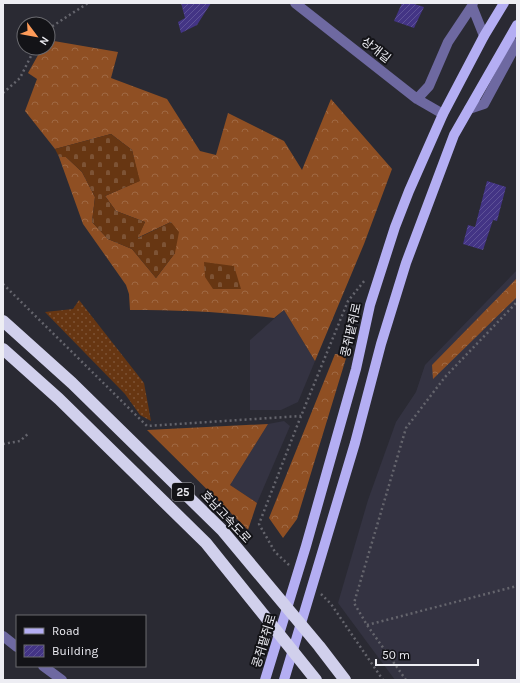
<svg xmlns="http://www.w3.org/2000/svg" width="520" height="683" font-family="Karla,'Noto Sans KR',sans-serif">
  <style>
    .built { fill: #343342 }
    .grass { fill: url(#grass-dots) }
    .forest { fill: url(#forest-crowns) }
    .cemetery { fill: url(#cemetery-stones) }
    .building { fill: url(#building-hatch) }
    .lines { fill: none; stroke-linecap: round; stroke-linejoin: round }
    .path { stroke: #65656d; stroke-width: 2.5; stroke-dasharray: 2 3; stroke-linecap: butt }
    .minor { stroke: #6e69a1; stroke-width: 10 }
    .major { stroke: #b4aef3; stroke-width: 10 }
    .highway { stroke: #d1d0ec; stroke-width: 12 }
    .labels { text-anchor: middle; stroke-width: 4; stroke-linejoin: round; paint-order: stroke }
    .shield { fill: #131317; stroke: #acacb1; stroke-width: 1 }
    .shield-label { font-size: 11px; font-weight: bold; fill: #ededf3 }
    .street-label { font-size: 12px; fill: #ededf3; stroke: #131317 }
  </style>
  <defs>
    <pattern id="grass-dots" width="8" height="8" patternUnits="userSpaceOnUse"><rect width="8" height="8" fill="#673612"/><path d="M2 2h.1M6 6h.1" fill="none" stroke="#7d5335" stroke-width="1.8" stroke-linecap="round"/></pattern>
    <pattern id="forest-crowns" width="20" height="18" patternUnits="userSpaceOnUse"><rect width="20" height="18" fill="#8f4f23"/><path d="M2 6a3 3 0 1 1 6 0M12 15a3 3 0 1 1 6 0" fill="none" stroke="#9f6943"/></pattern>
    <pattern id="cemetery-stones" width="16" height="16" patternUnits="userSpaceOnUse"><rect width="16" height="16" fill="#673612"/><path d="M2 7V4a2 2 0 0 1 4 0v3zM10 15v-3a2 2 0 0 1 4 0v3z" fill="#7d5335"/></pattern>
    <pattern id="building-hatch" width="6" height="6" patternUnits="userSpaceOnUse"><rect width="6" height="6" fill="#433485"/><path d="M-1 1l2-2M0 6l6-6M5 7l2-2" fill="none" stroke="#5e5297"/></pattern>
  </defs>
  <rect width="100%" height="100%" fill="#2a2a33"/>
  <path class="built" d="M517 270V680H395L338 603 368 500 396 422 416 392 425 365Z
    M284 310 315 361 298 402 281 410H250V340Z
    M284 421 290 426 257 503 230 485 268 424Z"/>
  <path class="grass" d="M79 300 144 383 151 421 140 415 125 394 45 312 73 309Z"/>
  <path class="forest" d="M48 40 118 52 111 78 167 99 200 151 216 155 228 113 284 141 302 170 331 99 392 169 364 244 315 361 284 310 274 318C226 312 179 310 130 310L129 294 126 285 83 224 59 157H66L82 172 95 197 92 222 108 239 132 249 156 278 175 253 171 222 137 238 145 222 116 211 105 196 139 181 132 150 111 134 55 149 25 111 37 79 28 73 42 48H48Z
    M517 278V297L433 379 432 365Z
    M335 354 347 355 297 519 283 538 269 518Z
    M268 424 230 485 257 503 248 530 147 430Z"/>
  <path class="cemetery" d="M111 134 132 150 140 181 105 196 116 211 145 222 138 238 171 222 179 232 175 253 156 278 132 249 108 239 92 222 95 197 82 172 66 157H59L55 149Z
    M204 262 234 266 241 289H213L205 277Z"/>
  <path class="building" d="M181 3H211L197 25 181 33 178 22 185 18Z
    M402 3H411L424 7 414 28 394 21Z
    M487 181 506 187 497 221 493 220 483 250 463 244 468 225 475 227Z"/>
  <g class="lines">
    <path class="path" d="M48 29 88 3
      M3 93 20 78 35 48
      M3 284 147 426 301 416
      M3 444 20 441 29 433
      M289 565 275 552 259 524 299 421 348 301 365 280
      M321 594 331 604 383 680
      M367 625 517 586
      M406 680 367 625 354 603 406 428 445 377 517 302"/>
    <path class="minor" d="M295 3 417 99 443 114
      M473 3 472 6 484 36
      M417 99 429 86 448 42 472 6
      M469 109 484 104 517 43
      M3 636 17 647
      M43 666 62 680"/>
    <path class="major" d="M265 680 306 546 356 369 370 305 395 227 409 191 443 114 484 36 504 3
      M284 680 355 443 381 344 406 263 454 135 517 25"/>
    <path class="highway" d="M3 321 72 383 222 530 319 646 345 680
      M3 349 59 399 206 543 316 680"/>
  </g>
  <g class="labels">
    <rect class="shield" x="172" y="483" width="22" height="18" rx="3"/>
    <g class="shield-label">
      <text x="183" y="496">25</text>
    </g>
    <g class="street-label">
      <text transform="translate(376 50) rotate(38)" y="4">상개길</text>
      <text transform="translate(351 330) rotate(-77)" y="4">콩쥐팥쥐로</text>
      <text transform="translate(226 517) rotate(47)" y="4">호남고속도로</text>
      <text transform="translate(264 641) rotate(-73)" y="4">콩쥐팥쥐로</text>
    </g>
  </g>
  <rect width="520" height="683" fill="none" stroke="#ededf3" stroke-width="8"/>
  <rect x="16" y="615" width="130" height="52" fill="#131317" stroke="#6a6a6f"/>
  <rect x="24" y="628" width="20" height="6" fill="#b4aef3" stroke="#6a6a6f"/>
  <text x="52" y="635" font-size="12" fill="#ededf3">Road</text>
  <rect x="24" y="645" width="20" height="12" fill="url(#building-hatch)" stroke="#6a6a6f"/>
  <text x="52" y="655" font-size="12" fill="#ededf3">Building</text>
  <g transform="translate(36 36) rotate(122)"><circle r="19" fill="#131317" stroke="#6a6a6f"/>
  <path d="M0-3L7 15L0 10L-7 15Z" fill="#fe9b59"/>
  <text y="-6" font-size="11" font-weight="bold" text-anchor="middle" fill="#ededf3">N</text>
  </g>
  <path d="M376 659v6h102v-6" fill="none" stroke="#ededf3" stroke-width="2"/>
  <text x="382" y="659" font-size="12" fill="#ededf3" stroke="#131317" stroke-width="3" paint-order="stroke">50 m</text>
</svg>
